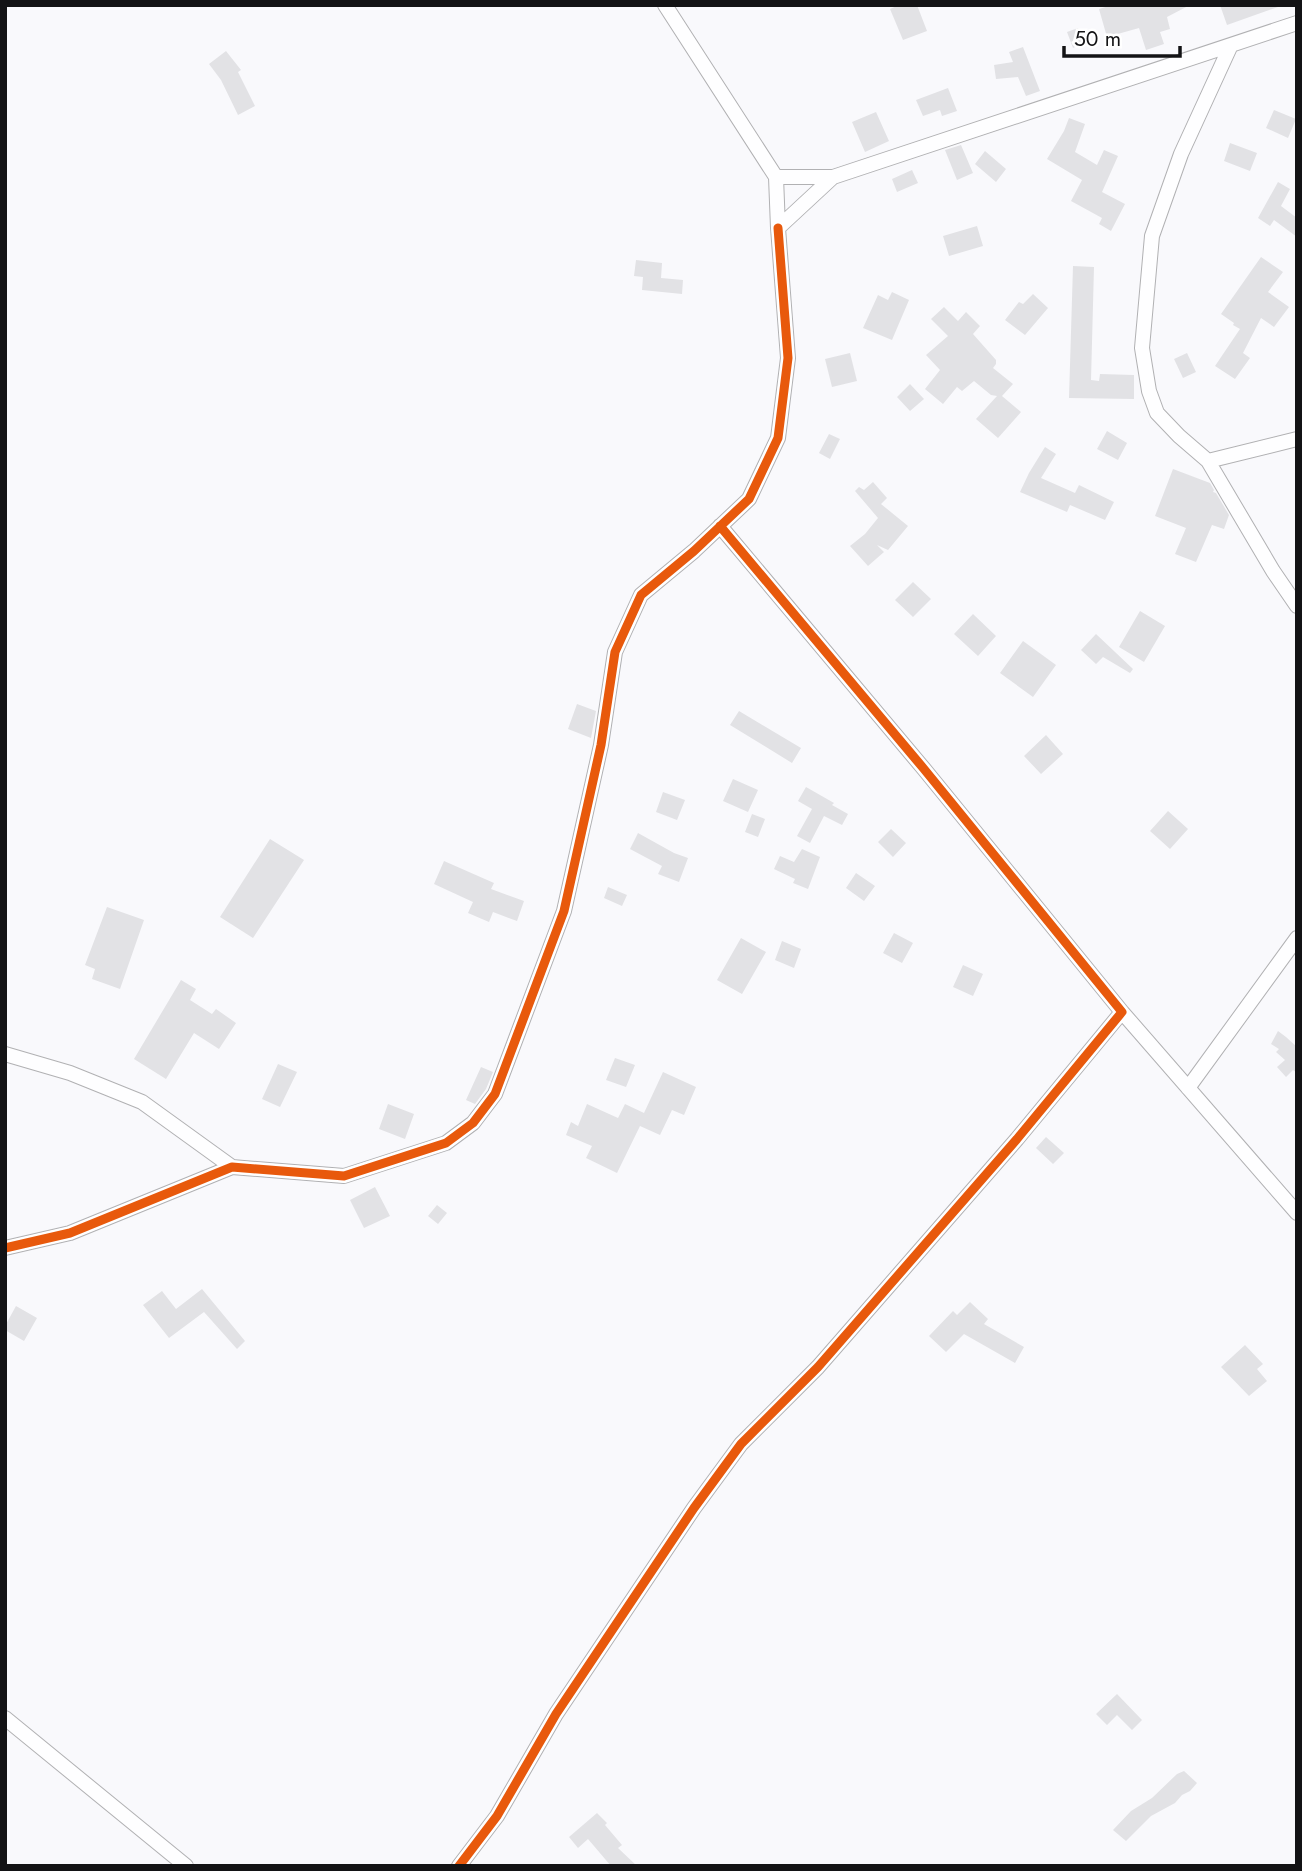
<svg xmlns="http://www.w3.org/2000/svg" width="1302" height="1871" font-family="Jost,sans-serif">
  <style>
    .building { fill: #e2e2e5 }
    .lines { fill: none; stroke-linecap: round; stroke-linejoin: round }
    .street-casing { stroke: #b1b1b3; stroke-width: 16 }
    .street { stroke: #fefeff; stroke-width: 14 }
    .cycleway-casing { stroke: #fff; stroke-width: 13 }
    .cycleway { stroke: #e8590c; stroke-width: 9 }
  </style>
  <rect width="100%" height="100%" fill="#f9f9fc"/>
  <path class="building" d="M899 5H917L927 31 903 40 890 9Z
    M1112 5H1190L1167 17 1170 29 1160 32 1164 44 1146 50 1139 28 1107 37 1099 9Z
    M1220 5H1278V7L1227 25Z
    M1078 28 1084 43 1073 48 1067 32Z
    M1023 47 1040 91 1026 96 1018 77 996 79 994 65 1013 62 1009 52Z
    M226 51 241 70 238 72 255 106 238 115 221 80 209 64Z
    M948 88 957 111 942 116 940 110 923 116 916 100Z
    M1274 110 1296 119 1288 138 1266 128Z
    M876 112 889 141 865 152 852 122Z
    M1069 118 1085 124 1075 152 1097 165 1104 150 1118 156 1102 192 1125 204 1111 231 1099 224 1102 218 1071 201 1082 180 1047 159 1064 131Z
    M1230 143 1257 153 1250 171 1224 161Z
    M961 145 973 173 957 180 945 150Z
    M985 151 1006 169 996 182 975 164Z
    M912 170 918 183 897 192 892 179Z
    M1278 182 1290 189 1281 206 1297 218V237L1274 220 1270 226 1258 218Z
    M977 226 983 246 949 256 943 236Z
    M1261 257 1283 272 1268 292 1289 307 1274 327 1261 318 1243 353 1250 358 1235 379 1215 366 1240 329 1233 325 1234 323 1221 314Z
    M636 260 662 263 661 278 683 280 682 294 642 290 643 277 634 276Z
    M1073 266 1094 267 1091 380 1099 381 1100 374 1134 375V399L1069 398Z
    M892 292 909 300 892 340 863 328 878 295 888 300Z
    M1033 294 1048 308 1025 335 1005 320 1019 302 1023 304Z
    M944 307 958 321 966 312 980 326 973 334 996 360V364L993 368 1013 384 1002 396 1021 412 998 438 976 419 997 396 991 395 974 381 962 391 957 387 943 404 925 389 940 370 926 355 948 336 931 319Z
    M850 353 857 381 832 387 825 359Z
    M1187 353 1196 372 1183 378 1174 359Z
    M910 384 924 399 910 411 897 397Z
    M1107 431 1127 443 1118 460 1097 449Z
    M829 434 840 439 830 459 819 453Z
    M1045 447 1056 454 1041 478 1075 493 1079 485 1114 502 1105 520 1070 505 1067 512 1020 492 1029 473Z
    M1173 469 1210 483 1214 490 1213 492 1216 493 1229 515 1224 529 1212 525 1196 562 1175 554 1186 528 1155 516Z
    M873 482 887 498 881 504 908 526 888 550 877 545 884 552 868 566 850 546 865 534 878 518 855 491 859 487 864 490Z
    M913 582 931 599 913 617 895 600Z
    M1140 611 1165 626 1144 662 1119 647Z
    M973 614 996 636 978 656 954 634Z
    M1096 634 1133 669 1130 673 1103 657 1096 664 1081 650Z
    M1023 641 1056 665 1033 697 1000 673Z
    M577 704 596 711 591 738 568 729Z
    M739 711 801 748 792 763 730 725Z
    M1046 735 1063 754 1041 774 1024 756Z
    M733 779 758 790 748 812 723 801Z
    M806 787 834 803 832 805 848 814 842 825 824 816 810 843 797 836 812 809 798 801Z
    M663 792 685 800 677 820 656 812Z
    M1168 811 1188 829 1170 849 1150 831Z
    M752 814 765 819 758 837 745 832Z
    M891 829 906 843 893 857 878 842Z
    M638 833 674 853 688 858 679 882 658 874 662 866 630 849Z
    M270 839 304 860 253 938 220 917Z
    M802 849 820 857 808 889 793 883 795 879 774 869 780 856 794 862Z
    M444 861 494 883 491 889 524 901 517 921 493 912 489 922 468 913 473 902 434 884Z
    M856 873 875 886 864 901 846 888Z
    M608 887 627 895 622 906 604 898Z
    M107 907 144 920 120 989 92 979 95 969 85 965Z
    M894 933 913 943 902 963 883 953Z
    M741 938 766 952 742 994 717 980Z
    M782 941 801 949 794 968 775 960Z
    M963 965 983 974 973 996 953 987Z
    M181 980 196 989 190 1000 212 1014 216 1009 236 1023 219 1049 194 1033 166 1079 134 1059Z
    M1278 1031 1286 1037 1297 1047V1073L1293 1070 1286 1077 1277 1067 1285 1060 1276 1052 1279 1049 1271 1044Z
    M615 1058 635 1065 626 1087 606 1080Z
    M278 1064 297 1072 280 1107 262 1099Z
    M481 1067 493 1072 486 1089 475 1104 466 1100Z
    M663 1072 696 1087 684 1115 672 1110 660 1135 640 1126 617 1173 586 1158 592 1146 566 1135 571 1122 578 1126 587 1104 618 1118 625 1104 644 1113Z
    M388 1104 414 1114 405 1139 379 1129Z
    M1046 1137 1064 1153 1053 1164 1036 1148Z
    M375 1187 390 1216 364 1228 350 1200Z
    M437 1205 447 1213 438 1224 428 1216Z
    M202 1289 245 1341 237 1349 204 1312 169 1338 143 1305 162 1291 176 1309Z
    M970 1302 988 1319 984 1324 1024 1347 1015 1363 964 1334 946 1352 929 1336 953 1311 957 1315Z
    M16 1306 37 1318 24 1341 5 1330V1326Z
    M1245 1345 1263 1364 1257 1369 1267 1381 1249 1396 1221 1367Z
    M1117 1694 1142 1720 1132 1730 1117 1715 1107 1725 1096 1714Z
    M1184 1771 1197 1783 1190 1791 1182 1795 1175 1803 1151 1816 1126 1841 1113 1830 1131 1811 1152 1798 1177 1774Z
    M597 1813 607 1823 605 1825 622 1845 618 1848 637 1866H611L588 1839 578 1848 569 1837Z"/>
  <g class="lines">
    <g class="street-casing">
      <path id="street" d="M665 5 776 177
        M1231 45 1181 154 1152 236 1142 348 1149 391 1157 413 1179 436 1208 461 1273 571 1297 606
        M833 177 778 228 776 177H833L1297 23
        M1208 461 1297 439
        M1122 1012 1297 1213
        M5 1054 70 1073 142 1102 232 1167
        M1188 1088 1297 938
        M5 1248 70 1233 232 1167 344 1176 446 1143 473 1123 495 1094 564 911 601 745 615 652 641 595 694 551 749 499 778 438 788 358 778 228
        M5 1718 186 1866
        M459 1866 497 1816 556 1714 637 1593 694 1508 741 1444 818 1367 1017 1139 1122 1012 924 769 720 526"/>
    </g>
    <use href="#street" class="street"/>
    <g class="cycleway-casing">
      <path id="cycleway" d="M5 1248 70 1233 232 1167 344 1176 446 1143 473 1123 495 1094 564 911 601 745 615 652 641 595 694 551 749 499 778 438 788 358 778 228
        M459 1866 497 1816 556 1714 637 1593 694 1508 741 1444 818 1367 1017 1139 1122 1012 924 769 720 526"/>
    </g>
    <use href="#cycleway" class="cycleway"/>
  </g>
  <rect width="1302" height="1871" fill="none" stroke="#131315" stroke-width="14"/>
  <path d="M1064 46v10h116v-10" fill="none" stroke="#131315" stroke-width="3.5"/>
  <text x="1074" y="46" font-size="21" fill="#131315" stroke="#ffffff" stroke-width="5" paint-order="stroke">50 m</text>
</svg>
